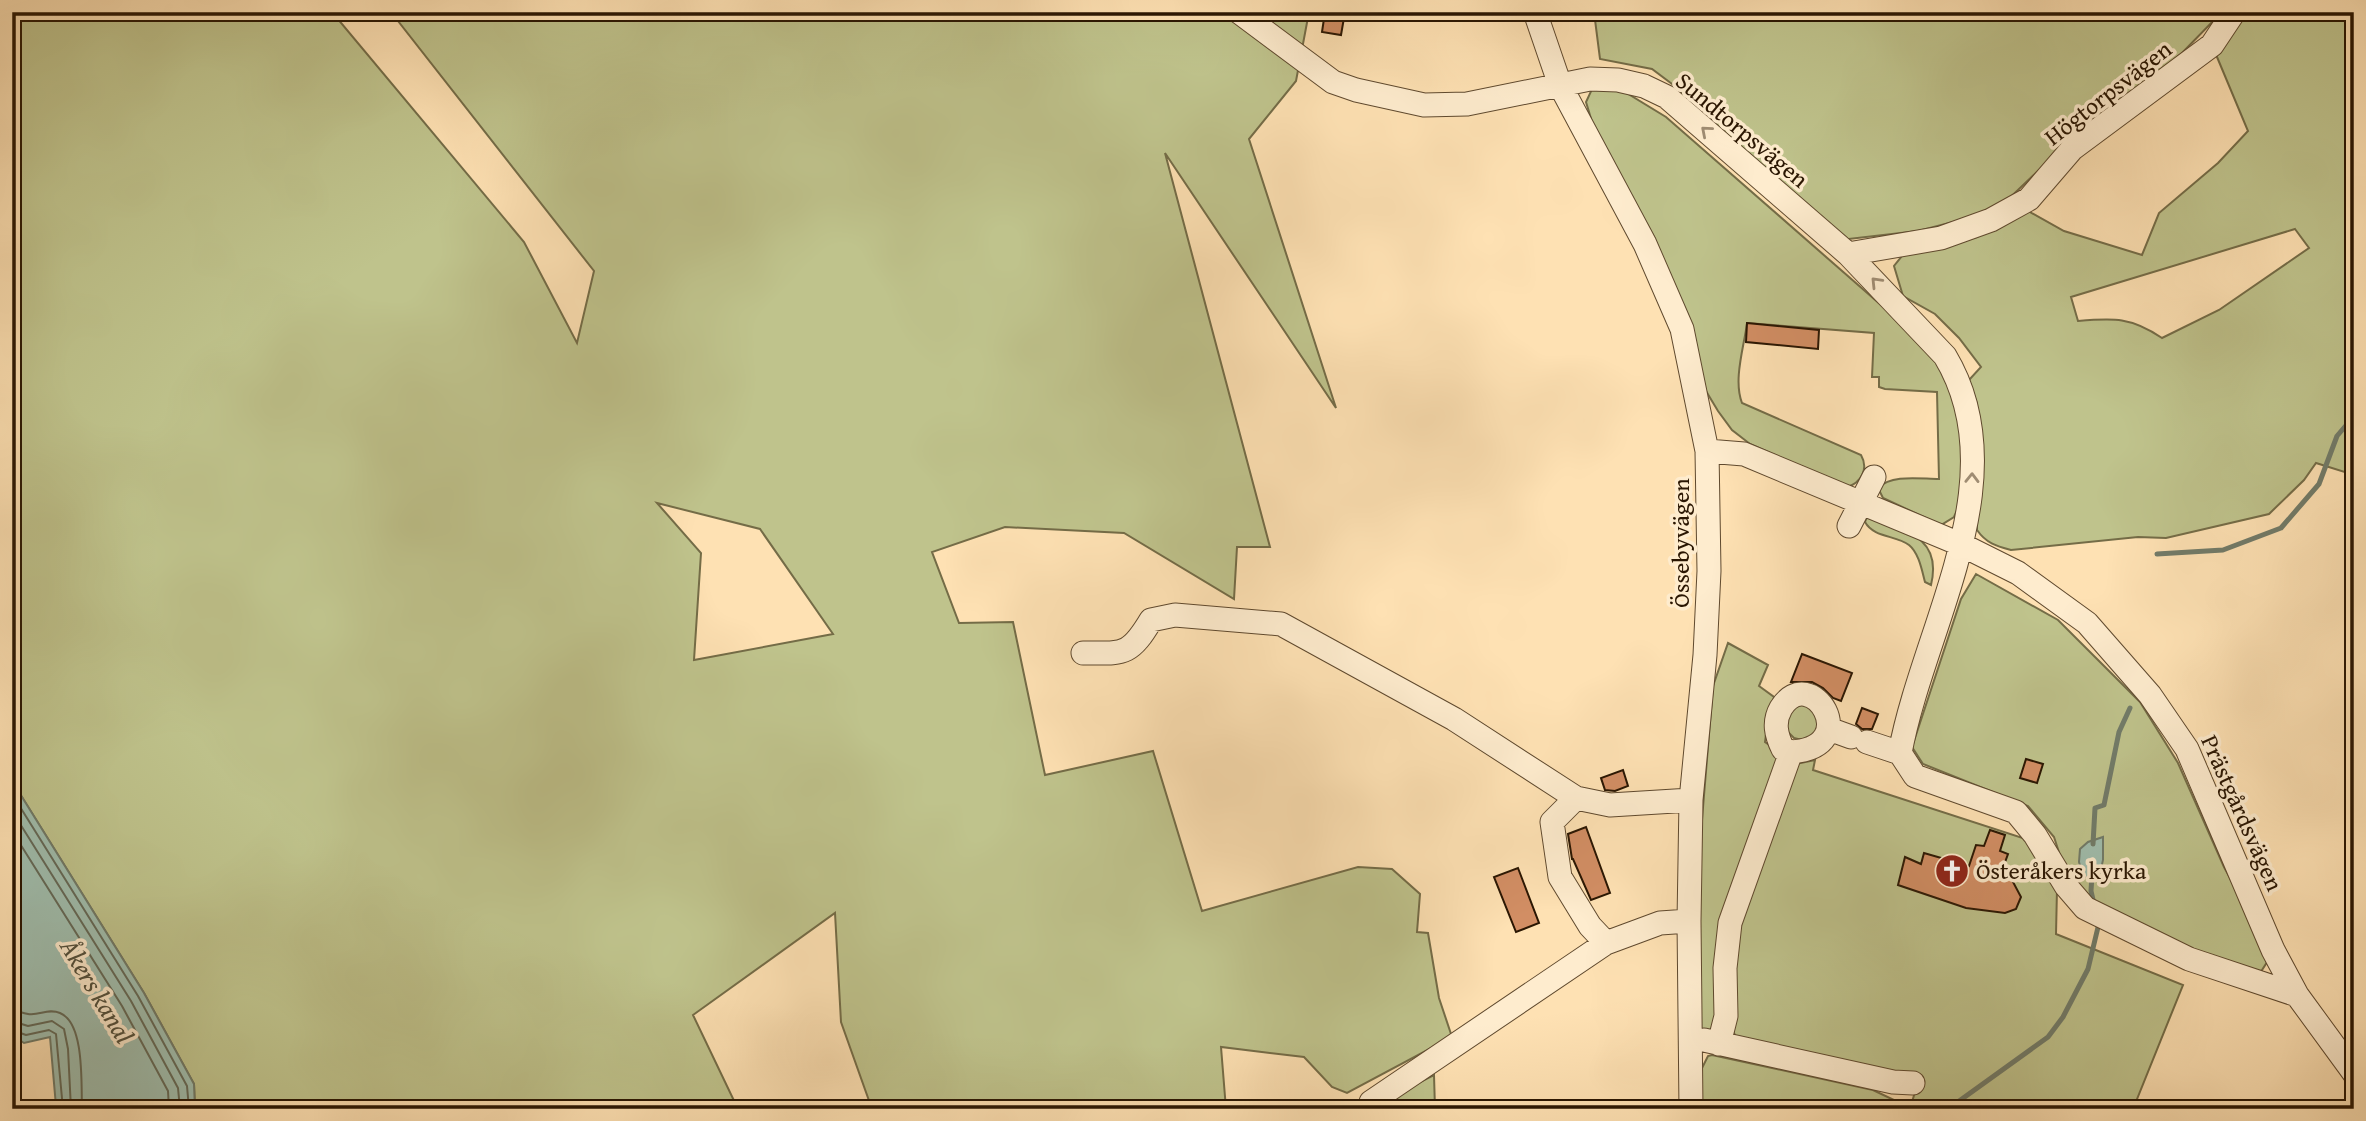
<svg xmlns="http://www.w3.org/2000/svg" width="2366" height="1121" font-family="'Gentium Book Plus',serif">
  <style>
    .green { fill: #bfc38c; stroke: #746c47; stroke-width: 2; fill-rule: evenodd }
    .water { fill: #a0beae; stroke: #717b69; stroke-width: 2 }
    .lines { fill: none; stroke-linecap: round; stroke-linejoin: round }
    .shore { stroke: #656a58; stroke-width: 2 }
    .stream { stroke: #717b69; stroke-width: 5 }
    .building { fill: #d28e64; stroke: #2a1602; stroke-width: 2 }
    .minor-casing { stroke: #5f492e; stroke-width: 25 }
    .minor { stroke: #feecce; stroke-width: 23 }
    .oneway { stroke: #9f8c72 }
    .labels { text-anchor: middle; stroke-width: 7; stroke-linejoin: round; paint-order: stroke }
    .street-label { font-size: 24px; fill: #2a1602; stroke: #feecce }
    .poi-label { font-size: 24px; fill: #2a1602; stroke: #feecce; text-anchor: start }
    .water-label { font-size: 26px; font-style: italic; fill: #53513e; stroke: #feecce }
  </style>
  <rect width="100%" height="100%" fill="#fee1b3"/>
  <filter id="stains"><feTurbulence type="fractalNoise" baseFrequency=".00286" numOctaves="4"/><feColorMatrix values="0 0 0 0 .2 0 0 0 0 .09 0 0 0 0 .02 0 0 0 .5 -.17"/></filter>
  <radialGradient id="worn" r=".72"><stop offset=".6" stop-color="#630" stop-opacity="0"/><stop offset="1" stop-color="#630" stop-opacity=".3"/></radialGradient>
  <path class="green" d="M12 12H332L524 242 577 343 594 271 391 12H1309L1296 81 1249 139 1336 408 1165 153 1270 547H1237L1234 599 1124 533 1005 527 932 552 959 623 1013 622 1045 775 1153 751 1202 911 1358 867 1392 869 1420 894 1417 932 1428 933 1439 998 1452 1037 1347 1093 1332 1087 1304 1057 1221 1047 1226 1109H872L841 1022 835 913 693 1015 738 1109H195L194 1084 144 993 12 781ZM657 503 760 529 833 634 694 660 701 553Z
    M1594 12H2222L2181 54 2062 148 1996 211 1918 231 1840 240 1676 87 1652 69 1600 59Z
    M2234 12H2354V475L2316 463 2304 480 2269 514 2166 538 2138 537 2011 550C1996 546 1986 543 1977 530V404L1969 380 1981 367 1959 338 1935 314 1903 296 1894 266 1906 251 1977 237 2008 218 2028 211 2064 231 2142 255 2159 213 2218 163 2248 131 2212 45ZM2295 229 2309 248 2219 310 2162 338C2131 317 2114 318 2078 321L2071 297Z
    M1593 87 1620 89 1666 117 1905 326 1945 368 1961 430 1964 473 1958 508 1954 517 1941 525 1883 498 1878 488C1892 474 1920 479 1939 479L1937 392 1885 389 1879 387V377H1872L1874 333 1747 323C1744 347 1733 380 1742 403L1861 455C1869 469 1861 483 1847 487L1750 444 1732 430 1718 411 1706 391 1690 332 1654 237 1596 135 1586 102Z
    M1867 517C1902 530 1943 535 1931 585L1925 582C1922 571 1919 553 1909 545 1896 535 1874 538 1865 522Z
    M1976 574 2058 620 2140 702 2178 763 2224 867 2260 933 2269 959 2262 970 2254 975 2246 974 2098 906 2066 874 2054 837 2028 806 1923 764 1912 747 1961 599Z
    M1728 643 1768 665 1759 686 1774 697 1768 720 1765 742 1796 764 1815 760 1813 770 2032 841 2057 889 2056 934 2183 985 2133 1109H2008L1996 1104 1987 1109H1697L1699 1074 1708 1056 1712 1055 1873 1090 1898 1102H1912L1918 1082 1739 1043 1733 1031 1702 1034 1696 1022 1700 844 1713 686Z
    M1801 701 1814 706 1821 730 1806 741 1794 738 1786 730 1789 707Z
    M1434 1075 1435 1109H1393L1394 1095Z"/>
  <path class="water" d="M12 781 144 993 194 1084 195 1109H71L70 1107 56 1106 50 1037 24 1043 12 1035Z
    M2103 837V860L2099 878 2092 879 2083 876 2079 862 2080 849 2088 842Z"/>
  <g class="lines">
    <path class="shore" d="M12 794 138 996 187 1086 189 1109
      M12 811 131 1001 178 1088 180 1109
      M12 831 122 1006 168 1091 169 1109
      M12 1010C18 1011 22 1013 28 1014 39 1016 48 1008 60 1013 85 1023 81 1085 82 1109
      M12 1021 28 1026 52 1021 64 1029 68 1049 71 1109
      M12 1030 26 1035 49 1030 56 1034 63 1109"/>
    <path class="stream" d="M2157 554 2223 550 2281 528 2319 484 2337 436 2354 416
      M2093 844 2095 808 2104 805 2119 732 2130 708
      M2092 875 2091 891 2094 904
      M1948 1109 2048 1037 2063 1017 2088 969 2099 923"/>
  </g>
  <path class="building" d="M1325 12H1345L1341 35 1322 32Z
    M1747 323 1819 330 1818 349 1746 342Z
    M1802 654 1852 673 1841 701 1833 698 1823 688 1812 682H1791Z
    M1862 708 1878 714 1872 729H1862L1856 724Z
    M2026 759 2043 764 2037 783 2020 778Z
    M1623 770 1628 786 1615 791 1605 790 1601 778Z
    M1586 827 1610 893 1591 900 1573 859H1572L1568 834Z
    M1990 830 2005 835 2000 851 2008 854 2000 876 2012 880 2021 897 2016 909 2005 913 1966 908 1898 885 1905 857 1921 864 1924 853 1969 866 1976 845 1984 846Z
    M1518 868 1539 923 1516 932 1494 877Z"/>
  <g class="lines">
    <g class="minor-casing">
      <path id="minor" d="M1239 12 1333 82 1356 90 1424 105 1467 104 1590 79 1618 80 1644 86 1667 97 1848 254 1945 356C2019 479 1923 627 1900 753L1915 776 2016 812 2035 835 2066 886 2085 908 2189 959 2297 995
        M1535 12 1560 85 1645 244 1682 329 1707 451 1709 571 1705 655 1691 800 1689 921 1691 1109
        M1848 254 1941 238 1991 220 2029 199 2072 149 2212 45 2234 12
        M1707 451 1744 454 1962 545 2018 573 2087 623 2150 695 2187 749 2273 950 2297 995 2354 1073
        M1849 526 1874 477
        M1083 653C1123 653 1129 657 1151 620L1175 615 1281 624 1454 719 1576 798 1610 805 1691 800
        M1829 729 1851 737
        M1867 742 1900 753
        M1576 798 1552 822 1560 877 1590 926 1606 943
        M1704 1040 1893 1082 1913 1083
        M1719 1044 1726 1016 1725 968 1730 923 1791 752C1866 747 1810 661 1781 708 1773 722 1776 735 1783 749L1791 752
        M1371 1102 1606 943 1660 923 1689 921"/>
    </g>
    <use href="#minor" class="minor"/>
  </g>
  <defs><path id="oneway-chevron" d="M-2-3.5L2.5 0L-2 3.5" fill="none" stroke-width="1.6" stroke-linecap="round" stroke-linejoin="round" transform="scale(1.75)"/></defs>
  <g class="oneway">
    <use href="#oneway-chevron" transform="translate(1706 131) rotate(-139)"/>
    <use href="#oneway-chevron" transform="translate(1876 282) rotate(-134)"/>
    <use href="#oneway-chevron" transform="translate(1972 478) rotate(-89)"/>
  </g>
  <defs>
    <g id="church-disc" transform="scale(1.75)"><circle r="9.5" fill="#8f2418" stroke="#feecce"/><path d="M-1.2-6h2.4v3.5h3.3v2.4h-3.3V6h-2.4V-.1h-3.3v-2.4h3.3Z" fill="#fff"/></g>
  </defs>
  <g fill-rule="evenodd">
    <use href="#church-disc" x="1952" y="871"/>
  </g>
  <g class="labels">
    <g class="street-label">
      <text transform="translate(2108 93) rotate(-38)" y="8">Högtorpsvägen</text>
      <text transform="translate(1742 130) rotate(40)" y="8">Sundtorpsvägen</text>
      <text transform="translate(1681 543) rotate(-90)" y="8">Össebyvägen</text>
      <text transform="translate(2242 813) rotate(66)" y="8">Prästgårdsvägen</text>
    </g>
    <g class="poi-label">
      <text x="1976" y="879">Österåkers kyrka</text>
    </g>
    <g class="water-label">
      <text transform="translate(97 991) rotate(59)" y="9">Åkers kanal</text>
    </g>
  </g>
  <rect width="2366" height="1121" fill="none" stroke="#fee1b3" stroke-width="42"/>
  <rect x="14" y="14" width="2338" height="1093" fill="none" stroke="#2a1602" stroke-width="3.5"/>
  <rect x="21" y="21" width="2324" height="1079" fill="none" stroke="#2a1602" stroke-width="2"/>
  <rect width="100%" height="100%" filter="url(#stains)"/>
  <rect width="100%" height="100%" fill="url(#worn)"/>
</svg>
